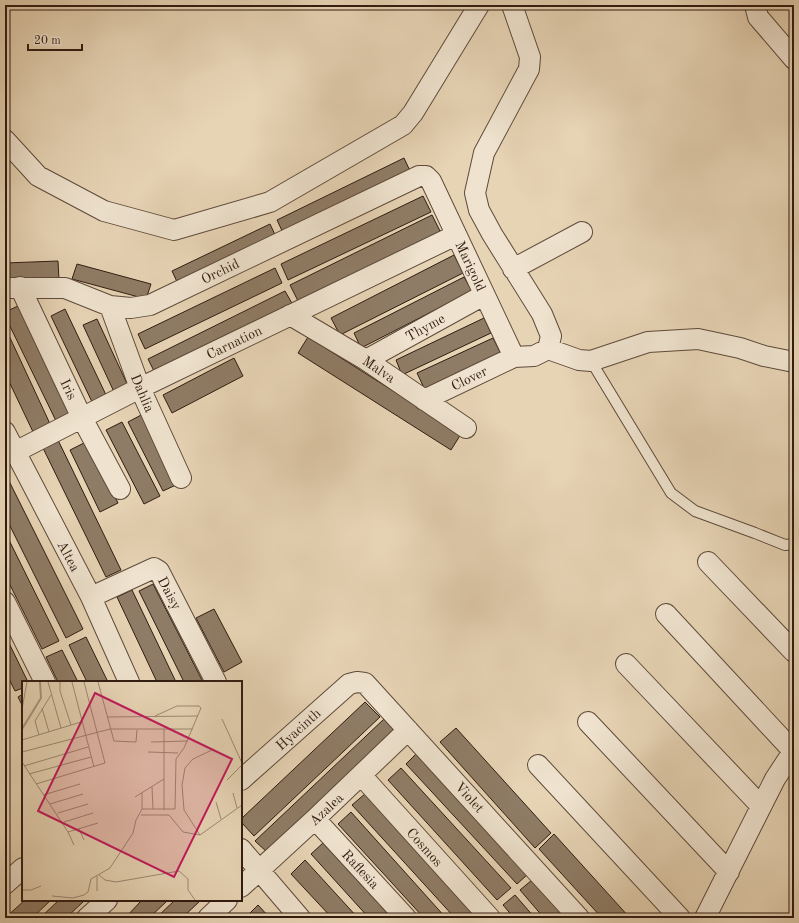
<svg xmlns="http://www.w3.org/2000/svg" width="799" height="923" font-family="'Old Standard TT',serif">
  <style>
    .building { fill: #8f7c66; stroke: #301c11 }
    .lines { fill: none; stroke-linecap: round; stroke-linejoin: round }
    .lane-casing { stroke: #5e4a3a; stroke-width: 12 }
    .street-casing { stroke: #5e4a3a; stroke-width: 22 }
    .lane { stroke: #efe3cf; stroke-width: 10 }
    .street { stroke: #efe3cf; stroke-width: 20 }
    .labels { text-anchor: middle; stroke-width: 3; stroke-linejoin: round; paint-order: stroke }
    .street-label { font-size: 14px; fill: #301c11; stroke: #efe3cf }
    .inset-river { fill: none; stroke: #a9957d; stroke-width: 2 }
    .inset-road { fill: none; stroke: #9e8a73; stroke-width: 1 }
    .view { fill: #c2185b; fill-opacity: 0.15; stroke: #c2185b; stroke-width: 2 }
    .inset-edge { fill: none; stroke: #301c11; stroke-width: 2 }
  </style>
  <rect width="100%" height="100%" fill="#e7d4b5"/>
  <filter id="stains"><feTurbulence type="fractalNoise" baseFrequency=".005" numOctaves="4"/><feColorMatrix values="0 0 0 0 .2 0 0 0 0 .09 0 0 0 0 .02 0 0 0 .5 -.17"/></filter>
  <radialGradient id="worn" r=".72"><stop offset=".6" stop-color="#630" stop-opacity="0"/><stop offset="1" stop-color="#630" stop-opacity=".3"/></radialGradient>
  <path class="building" d="M404 158 411 173 284 235 277 220Z
    M423 196 431 212 288 280 281 264Z
    M432 215 441 233 299 303 290 285Z
    M270 224 277 239 179 286 172 271Z
    M454 255 463 273 340 335 331 318Z
    M58 261 59 280 5 282V263Z
    M77 264 151 284 146 299 72 279Z
    M275 268 282 283 145 349 138 334Z
    M464 277 472 291 361 348 354 333Z
    M285 291 293 305 155 373 148 359Z
    M18 306 72 418 58 425 5 316V312Z
    M65 309 107 397 93 404 51 316Z
    M484 318 491 333 402 375 396 360Z
    M97 319 129 388 115 394 83 325Z
    M5 327 51 426 34 434 5 373Z
    M308 337 461 434 451 450 298 353Z
    M493 338 501 354 425 390 417 373Z
    M234 358 243 376 172 413 163 395Z
    M143 414 178 484 163 491 128 422Z
    M122 422 160 496 144 504 106 430Z
    M57 438 121 570 106 577 42 446Z
    M88 441 118 503 100 512 70 450Z
    M5 473 83 629 66 638 5 516Z
    M5 532 59 641 42 649 5 575Z
    M153 584 203 682H184L139 591Z
    M132 590 176 682H157L117 597Z
    M214 609 242 662 224 672 196 618Z
    M5 635 28 682H23V688L15 691 5 671Z
    M86 637 108 682H87L69 645Z
    M62 650 78 682H58L46 657Z
    M23 694V707L18 697Z
    M365 702 380 717 254 836 241 822V819Z
    M384 719 396 732 268 853 255 841Z
    M456 728 551 833 535 848 440 742Z
    M417 753 528 874 517 884 406 764Z
    M401 768 511 888 497 900 388 780Z
    M366 793 480 918H455L352 805Z
    M351 812 446 918H424L338 824Z
    M554 834 630 918H602L539 849Z
    M323 843 392 918H369L311 854Z
    M305 860 358 918H332L291 874Z
    M532 880 566 918H544L520 890Z
    M515 895 535 918H514L503 905Z
    M25 900H51L32 918H5Z
    M59 900H85L66 918H40Z
    M142 900H168L149 918H125Z
    M175 900H201L182 918H156Z
    M258 905 270 918H247L246 917Z"/>
  <g class="lines">
    <g class="lane-casing">
      <path id="lane" d="M591 361 671 493 695 511 755 533 785 545 794 544"/>
    </g>
    <g class="street-casing">
      <path id="street" d="M512 5 530 57 529 69 484 153 475 193 479 210 492 234 542 314 551 336 548 349
        M755 5 758 17 794 59
        M5 140 38 176 104 211 174 230 270 202 403 125 413 113 479 5
        M513 269 582 232
        M20 287 82 418 120 489
        M5 288H65L110 306 131 308 150 305 419 176H426L431 181 514 357
        M110 306 140 388 181 478
        M290 315 366 360 466 428
        M366 360 484 295
        M424 400 514 357 534 356 548 349 579 360 591 361 648 342 698 339 740 348 764 356 794 362
        M5 432 91 597 129 682
        M15 452 140 388 456 235
        M708 562 794 652
        M91 597 154 568 159 571 216 682
        M5 602 45 682
        M666 614 793 751
        M626 664 761 806
        M588 722 729 872
        M538 765 680 918
        M361 775 490 918
        M241 780 349 684 357 682 365 683 579 918
        M315 819 406 918
        M241 849 300 918
        M5 884 23 868
        M241 887 315 819 408 730
        M87 918 107 900
        M208 918 227 900
        M705 918 775 779 794 750"/>
    </g>
    <use href="#lane" class="lane"/>
    <use href="#street" class="street"/>
  </g>
  <g class="labels">
    <g class="street-label">
      <text transform="translate(471 266) rotate(65)" y="5">Marigold</text>
      <text transform="translate(220 271) rotate(-26)" y="5">Orchid</text>
      <text transform="translate(425 327) rotate(-29)" y="5">Thyme</text>
      <text transform="translate(234 342) rotate(-26)" y="5">Carnation</text>
      <text transform="translate(379 369) rotate(34)" y="5">Malva</text>
      <text transform="translate(469 378) rotate(-26)" y="5">Clover</text>
      <text transform="translate(69 389) rotate(64)" y="5">Iris</text>
      <text transform="translate(143 393) rotate(67)" y="5">Dahlia</text>
      <text transform="translate(69 556) rotate(62)" y="5">Altea</text>
      <text transform="translate(170 593) rotate(62)" y="5">Daisy</text>
      <text transform="translate(298 729) rotate(-42)" y="5">Hyacinth</text>
      <text transform="translate(470 797) rotate(48)" y="5">Violet</text>
      <text transform="translate(326 809) rotate(-43)" y="5">Azalea</text>
      <text transform="translate(425 847) rotate(48)" y="5">Cosmos</text>
      <text transform="translate(361 869) rotate(47)" y="5">Raflesia</text>
    </g>
  </g>
  <g transform="translate(22 681)">
    <rect width="220" height="220" fill="#e7d4b5"/>
    <path class="inset-river" d="M0 48 19 17 18 1"/>
    <path class="inset-road" d="M26 1 39 47M38 1V10L49 44M50 1 72 86M76 1 92 60 114 61 115 49M20 27 27 51M0 28 5 1M85 36 176 35M200 38 220 82M142 48V129M17 54 13 40 29 14M0 59 59 41M129 61 166 60M0 71 88 48H171M126 71 156 72M0 81 46 151 76 142M2 85 66 66M7 93 69 76M205 99 220 84M14 103 83 82 62 1M130 106 131 128M211 112 215 127M21 114 58 103M113 116 142 98M194 121 199 138M28 123 61 113M120 128H153L154 78 162 67 179 27 177 25H155L133 35M36 132 66 123M119 134H147L161 151 178 154 220 124M42 141 71 132M57 148 62 159M46 151 52 164M178 154 162 129 160 104 163 87 171 78 192 68M77 194 83 199 94 201 157 190 166 198V209L173 219M75 195V210M0 209H9L19 205M30 215 51 217 62 214 66 211 69 198 88 187 111 152 114 139 120 128V112"/>
    <path class="view" d="M73 12 210 78 152 196 16 130Z"/>
    <rect width="220" height="220" class="inset-edge"/>
  </g>
  <rect width="799" height="923" fill="none" stroke="#e7d4b5" stroke-width="20"/>
  <rect x="6" y="6" width="787" height="911" fill="none" stroke="#301c11" stroke-width="2"/>
  <rect x="10" y="10" width="779" height="903" fill="none" stroke="#301c11"/>
  <path d="M28 44v6h54v-6" fill="none" stroke="#301c11" stroke-width="2"/>
  <text x="34" y="44" font-size="12" fill="#301c11" stroke="#efe3cf" stroke-width="3" paint-order="stroke">20 m</text>
  <rect width="100%" height="100%" filter="url(#stains)"/>
  <rect width="100%" height="100%" fill="url(#worn)"/>
</svg>
